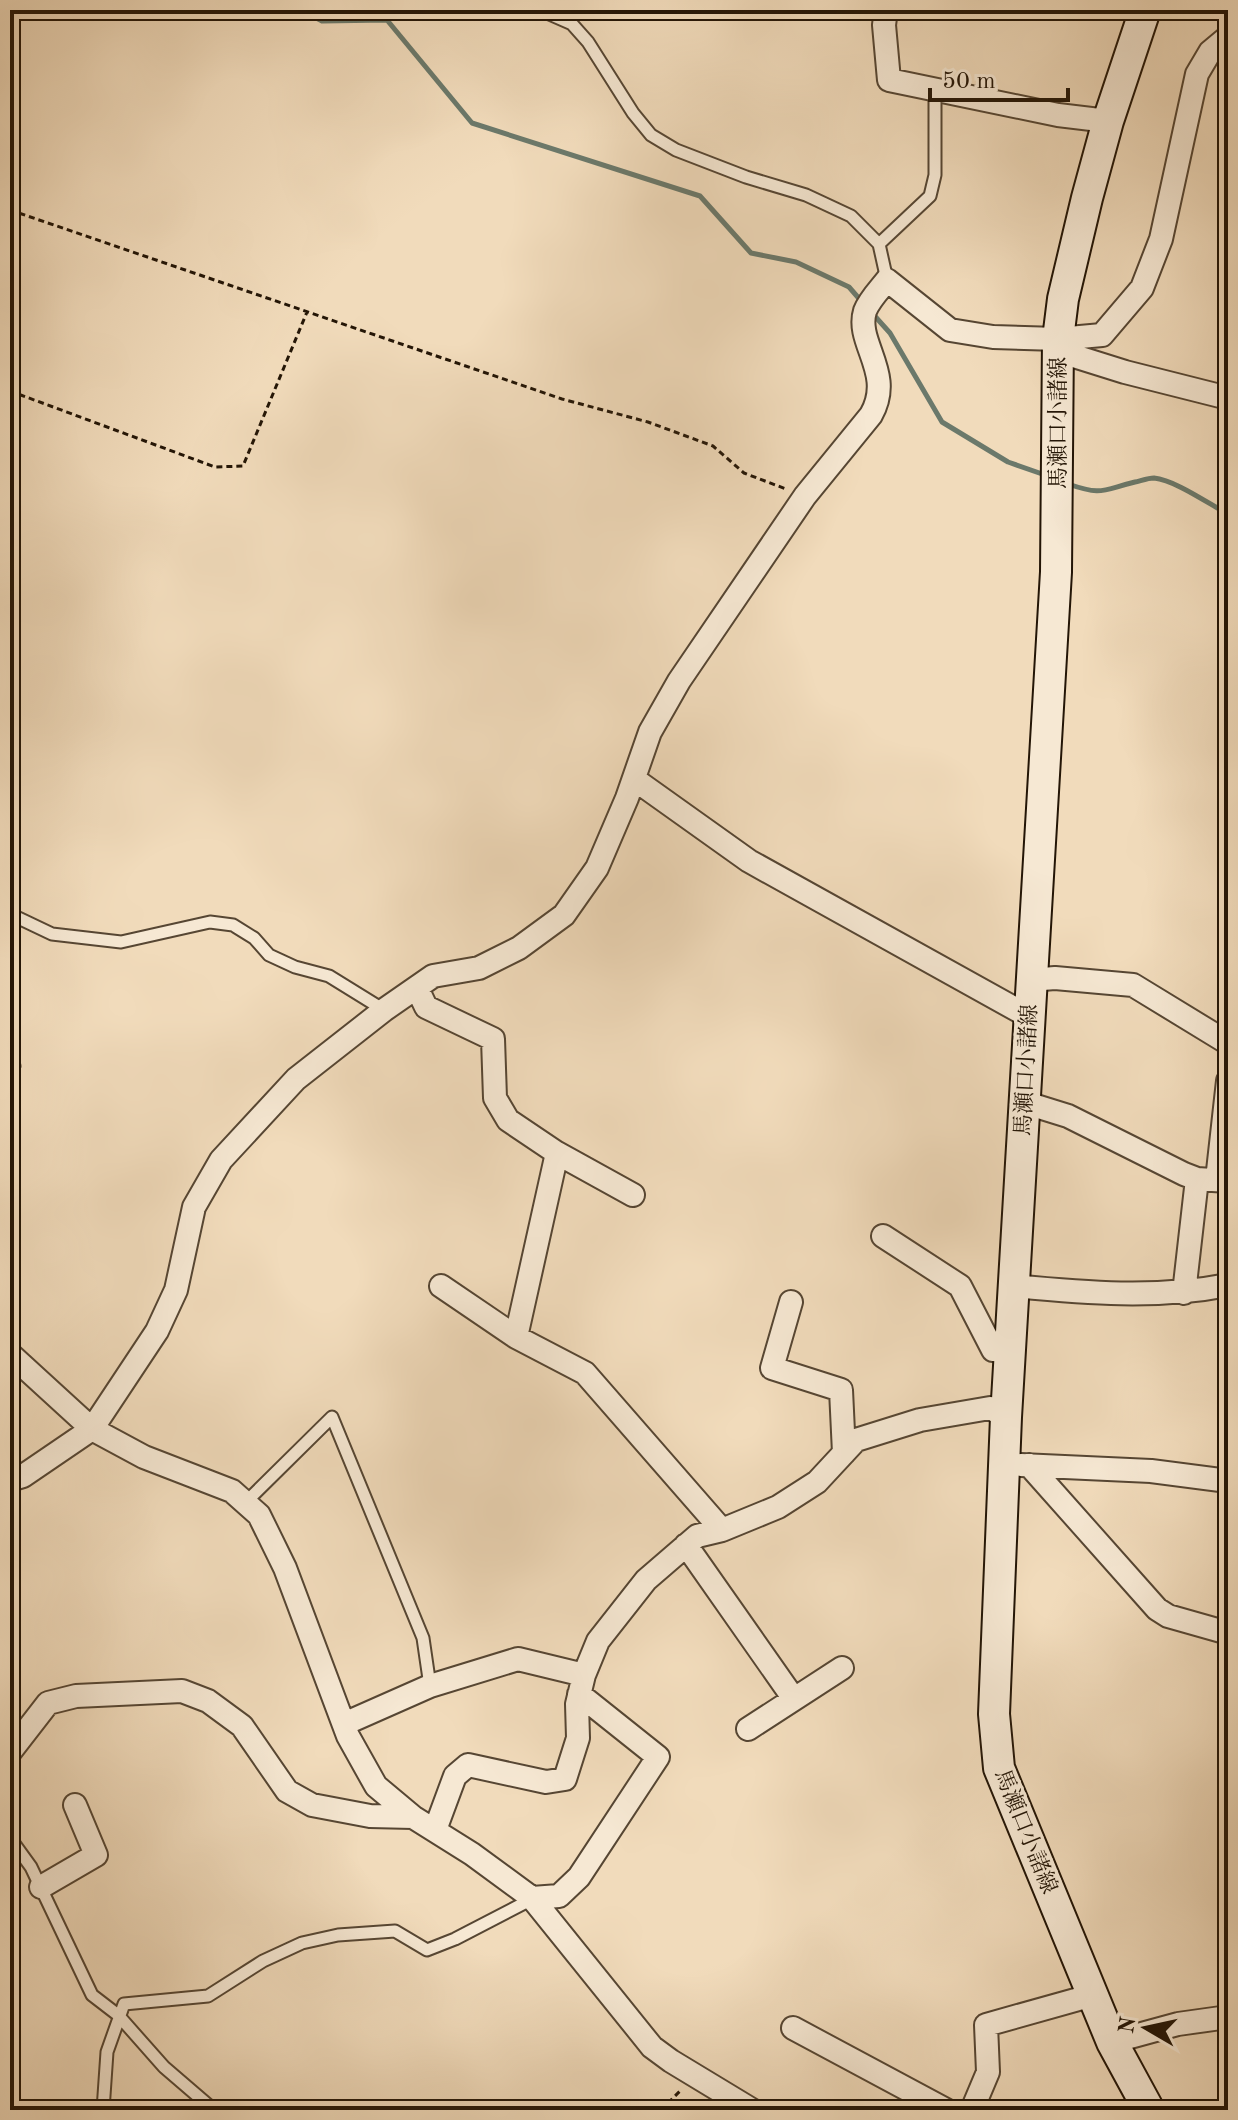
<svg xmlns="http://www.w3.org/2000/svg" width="1238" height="2120" font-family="'Old Standard TT','Noto Serif JP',serif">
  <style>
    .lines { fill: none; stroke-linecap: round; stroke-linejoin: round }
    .stream { stroke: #6b796b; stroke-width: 5 }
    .lane-casing { stroke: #564633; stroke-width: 15 }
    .street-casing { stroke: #564633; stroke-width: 26 }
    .secondary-casing { stroke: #231506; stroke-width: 34 }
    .path { stroke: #231506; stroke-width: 3; stroke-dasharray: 6 4; stroke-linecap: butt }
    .lane { stroke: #f6e8d3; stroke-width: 11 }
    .street { stroke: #f6e8d3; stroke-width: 22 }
    .secondary { stroke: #f6e8d3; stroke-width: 30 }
    .labels { text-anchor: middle; stroke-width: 6; stroke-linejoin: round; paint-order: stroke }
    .street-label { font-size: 22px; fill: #231506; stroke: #f6e8d3 }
  </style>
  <rect width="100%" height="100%" fill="#f1dbbb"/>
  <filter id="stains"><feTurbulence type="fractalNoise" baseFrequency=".0025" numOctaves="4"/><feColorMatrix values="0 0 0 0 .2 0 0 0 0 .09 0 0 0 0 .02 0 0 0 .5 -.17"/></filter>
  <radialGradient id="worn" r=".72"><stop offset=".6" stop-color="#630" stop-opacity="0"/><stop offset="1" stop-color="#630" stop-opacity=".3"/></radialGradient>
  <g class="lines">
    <path class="stream" d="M301 10 322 21 387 20 472 123 700 196 751 253 796 262 849 287 862 302
      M872 313 890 333 942 422 1008 462 1048 476
      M1068 484C1103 496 1102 490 1135 482 1140 481 1148 478 1154 478 1175 480 1209 504 1228 514"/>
    <g class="lane-casing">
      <path id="lane" d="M540 10 572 24 588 42 633 113 651 135 676 150 746 177 806 195 851 216 879 244 887 280
        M879 244 930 196 935 175V89
        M10 914 52 934 121 942 210 922 233 925 254 938 269 955 295 967 329 976 384 1010
        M10 1065 14 1066
        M245 1503 332 1417 423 1638 430 1686
        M10 1838 31 1867 92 1995 118 2015 164 2067 214 2110
        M103 2110 107 2052 124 2004 208 1996 263 1961 302 1943 338 1935 395 1931 427 1950 455 1939 532 1899"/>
    </g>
    <g class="street-casing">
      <path id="street" d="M886 10 884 25 889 80 1058 115 1108 121
        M1058 351 1125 372 1228 398
        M634 779 749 861 1028 1016
        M1030 980 1055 978 1133 985 1228 1043
        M417 988 426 1007 493 1039 495 1098 508 1120 557 1153 516 1337
        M1023 1102 1068 1116 1184 1174 1197 1179 1228 1181
        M557 1153 633 1195
        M1217 1180 1228 1081
        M883 1236 960 1286 993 1350 1010 1351
        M441 1286 516 1337 585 1373 722 1530
        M1013 1286C1085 1293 1157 1299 1228 1285
        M1184 1293 1197 1179
        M791 1302 772 1368 841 1390 844 1453
        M10 1354 92 1429 144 1457 232 1491 259 1515 285 1568 348 1736 376 1786 413 1817 472 1854 532 1898 652 2047 671 2061 752 2110
        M1021 1465 1151 1471 1228 1481
        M1029 1465 1157 1609 1168 1616 1228 1633
        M10 1480 23 1476 92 1429 157 1331 176 1290 194 1207 221 1160 296 1079 384 1010 433 976 479 968 519 948 564 915 597 868 627 798 650 732 679 681 805 496 871 415C895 373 855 343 865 311 869 300 880 289 887 280L950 330 993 337 1058 339 1102 335 1142 288 1161 239 1197 74 1210 52 1228 37
        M686 1545 794 1699
        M344 1724 430 1686 518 1659 584 1675
        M748 1729 842 1668
        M10 1752 48 1703 76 1696 182 1691 208 1701 242 1726 287 1791 312 1805 370 1816 413 1817
        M435 1830 455 1776 468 1765 546 1782 565 1779 578 1738 577 1704 584 1675 598 1641 646 1580 697 1536 722 1530 778 1507 817 1482 856 1440 920 1420 990 1408 1006 1417
        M41 1887 96 1855 75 1805
        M532 1898 559 1896 579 1877 658 1757 579 1694
        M793 2028 946 2110
        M1112 2042 1178 2024 1228 2017
        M972 2110 988 2072 986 2025 1093 1995"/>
    </g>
    <g class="secondary-casing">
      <path id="secondary" d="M1145 10 1108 121 1087 198 1063 299 1058 339 1056 572 1006 1417 994 1714 999 1768 1112 2042 1149 2110"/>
    </g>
    <path class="path" d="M327 10 352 13 410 10
      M10 210 562 399 648 422 713 446 744 473 786 489
      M10 391 215 467 243 466 307 312
      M661 2110 681 2090"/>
    <use href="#lane" class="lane"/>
    <use href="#street" class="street"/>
    <use href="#secondary" class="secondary"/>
  </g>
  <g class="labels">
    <g class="street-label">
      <text transform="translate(1057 423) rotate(-90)" y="8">馬瀬口小諸線</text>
      <text transform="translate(1025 1070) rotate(-87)" y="8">馬瀬口小諸線</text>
      <text transform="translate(1027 1831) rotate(68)" y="8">馬瀬口小諸線</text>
    </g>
  </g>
  <rect width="1238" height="2120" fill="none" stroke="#f1dbbb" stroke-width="40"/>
  <rect x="12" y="12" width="1214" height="2096" fill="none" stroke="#231506" stroke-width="4"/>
  <rect x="20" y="20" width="1198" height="2080" fill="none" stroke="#231506" stroke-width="2"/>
  <g transform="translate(1146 2028) rotate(279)" stroke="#f6e8d3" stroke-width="6" paint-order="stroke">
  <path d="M0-6L14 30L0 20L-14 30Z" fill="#231506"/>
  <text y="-12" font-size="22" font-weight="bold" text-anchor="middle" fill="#231506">N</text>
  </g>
  <path d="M930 88v12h138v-12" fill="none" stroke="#231506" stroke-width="4"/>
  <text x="942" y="88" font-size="24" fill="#231506" stroke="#f6e8d3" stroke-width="6" paint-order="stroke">50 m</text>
  <rect width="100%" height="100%" filter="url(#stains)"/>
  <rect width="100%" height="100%" fill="url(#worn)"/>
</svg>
